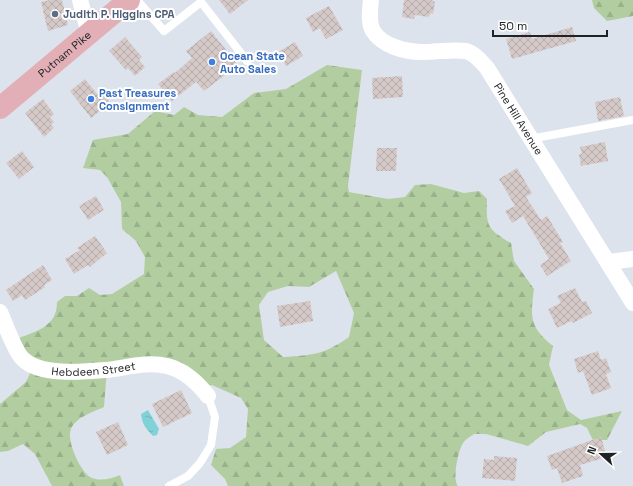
<svg xmlns="http://www.w3.org/2000/svg" width="633" height="486" font-family="'Space Grotesk',sans-serif">
  <style>
    .forest { fill: url(#forest-firs); fill-rule: evenodd }
    .water { fill: url(#water-ripples) }
    .building { fill: url(#building-cross-hatch) }
    .lines { fill: none; stroke-linecap: round; stroke-linejoin: round }
    .lane { stroke: #fff; stroke-width: 8 }
    .street { stroke: #fff; stroke-width: 16 }
    .primary { stroke: #e2afb7; stroke-width: 22 }
    .service-dot { fill: #5c6f8a; stroke: #fff; stroke-width: 1.5 }
    .shop-dot { fill: #3f7fe0; stroke: #fff; stroke-width: 1.5 }
    .labels { text-anchor: middle; stroke-width: 4; stroke-linejoin: round; paint-order: stroke }
    .service-label { font-size: 11px; font-weight: bold; fill: #4e5e75; stroke: #fff; text-anchor: start }
    .street-label { font-size: 11px; fill: #202326; stroke: #fff }
    .shop-label { font-size: 11px; font-weight: bold; fill: #366cbe; stroke: #fff; text-anchor: start }
  </style>
  <defs>
    <pattern id="forest-firs" width="22" height="20" patternUnits="userSpaceOnUse"><rect width="22" height="20" fill="#b2cea1"/><path d="M5 1l3.5 6h-7zM16 11l3.5 6h-7z" fill="#99b18a"/></pattern>
    <pattern id="water-ripples" width="26" height="14" patternUnits="userSpaceOnUse"><rect width="26" height="14" fill="#81d2d7"/><path d="M2 4q2-2 4 0t4 0M15 11q2-2 4 0t4 0" fill="none" stroke="#6fb4b8"/></pattern>
    <pattern id="building-cross-hatch" width="8" height="8" patternUnits="userSpaceOnUse"><rect width="8" height="8" fill="#d5c9c8"/><path d="M0 0l8 8M0 8l8-8" fill="none" stroke="#b7acac"/></pattern>
  </defs>
  <rect width="100%" height="100%" fill="#dde3ec"/>
  <path class="forest" d="M592 0H633V16L607 21 594 8Z
    M327 65 362 70 348 186 349 192 388 199 405 197 415 185 431 184 464 193 479 191 487 199C486 226 487 229 511 243L514 261 534 289C530 318 530 327 553 346L549 365 567 410 581 420 622 411 607 440H593L587 428 580 424 546 432 528 446 486 434H474C470 437 464 440 462 445 458 453 452 479 458 486H228L225 479 211 465 216 449 230 448 246 437 248 409 241 398 212 385 200 389 181 371 107 369 104 407C93 412 76 417 71 429 66 440 80 471 90 477 99 482 111 479 120 475L124 486H52L35 454 23 444 8 451 0 452V404L26 382 33 367 14 340C35 331 57 328 57 302L65 296H77L89 288 100 295 112 294 144 274 145 257 136 241 122 229 121 202 107 177 100 170 83 168 93 140 128 134 155 111 174 115 184 107 198 115 222 117 254 93 286 89ZM336 271 354 313 349 337C323 355 314 355 283 357L264 340 259 305 268 292 288 286 309 287Z"/>
  <path class="water" d="M148 410 159 429 157 435 153 436C146 429 142 424 141 414Z"/>
  <path class="building" d="M50 0H62L68 25 48 31 41 2Z
    M219 0H248L230 14Z
    M404 0H431L435 2 433 14 430 13 429 17 415 15 414 19 402 17Z
    M329 6 343 30 326 39 320 28 313 32 306 18Z
    M572 27 576 41 512 59 506 39 530 32 532 39Z
    M211 31 238 65 204 91 196 82 172 101 158 84 174 72 175 73 192 58 186 51Z
    M125 37 142 57 139 60 145 67 135 76 128 68 126 70 109 51Z
    M295 42 303 56 286 66 278 52Z
    M402 76 403 97 373 99 372 78Z
    M85 79 97 94 101 91 110 103 91 118 70 91Z
    M620 97 624 116 598 121 595 102Z
    M43 99 54 114 50 117 54 122 51 124 54 128 44 137 25 113Z
    M605 142 608 161 581 166 579 154H582L580 147Z
    M377 148H397L396 171H376Z
    M22 151 34 167 19 179 6 163Z
    M517 168 532 193 526 197 541 220 547 216 563 242 560 243 571 261 547 276 540 265 549 259 523 216 512 223 505 211 515 206 499 179Z
    M96 196 104 210 88 220 79 206Z
    M95 236 107 253 90 267 88 265 74 274 65 259 80 250 77 248Z
    M43 265 52 280 44 285 45 287 25 300 22 295 13 301 6 290Z
    M575 288 582 302 586 301 592 313 573 323 571 321 557 328 548 309 561 303 557 296Z
    M310 301 313 321 280 327 277 306Z
    M598 351 601 360 606 358 611 372 606 374 611 388 592 395 583 371 578 373 574 359Z
    M181 390 192 413 163 427 152 404Z
    M118 422 128 445 107 455 96 432Z
    M601 437 607 457 580 465 583 476 562 483 557 468 552 470 547 456Z
    M494 456 517 458 515 481 482 478 484 459 494 460Z"/>
  <g class="lines">
    <path class="lane" d="M137 0 164 31 201 2 247 61
      M530 139 633 120
      M169 486 188 476 200 463 211 445 215 417 208 396"/>
    <g class="street">
      <path d="M80 0 89 34"/>
      <path id="s1" d="M371 0C370 9 368 22 373 31 382 46 406 52 422 52 437 52 452 49 466 51 474 53 482 62 487 68L633 303"/>
      <path d="M609 262 633 259"/>
      <path id="s2" d="M0 312C5 323 15 352 23 359 40 376 83 372 106 370 125 368 147 361 167 366 184 370 197 382 208 396"/>
    </g>
    <path class="primary" id="s3" d="M0 108 129 0"/>
  </g>
  <circle class="service-dot" cx="55" cy="14" r="4"/>
  <g class="shop-dot">
    <circle cx="212" cy="62" r="4"/>
    <circle cx="91" cy="99" r="4"/>
  </g>
  <g class="labels">
    <g class="service-label">
      <text x="63" y="18">Judith P. Higgins CPA</text>
    </g>
    <g class="street-label">
      <text dy="4" stroke="none"><textPath href="#s3" startOffset="84">Putnam Pike</textPath></text>
      <text dy="4" stroke="none"><textPath href="#s1" startOffset="218">Pine Hill Avenue</textPath></text>
      <text dy="4" stroke="none"><textPath href="#s2" startOffset="126">Hebdeen Street</textPath></text>
    </g>
    <g class="shop-label">
      <text x="220" y="60">Ocean State<tspan x="220" dy="13">Auto Sales</tspan></text>
      <text x="99" y="97">Past Treasures<tspan x="99" dy="13">Consignment</tspan></text>
    </g>
  </g>
  <g transform="translate(601 454) rotate(291)" stroke="#ffffff" stroke-width="3" paint-order="stroke">
  <path d="M0-3L7 15L0 10L-7 15Z" fill="#202326"/>
  <text y="-6" font-size="11" font-weight="bold" text-anchor="middle" fill="#202326">N</text>
  </g>
  <path d="M493 30v6h114v-6" fill="none" stroke="#202326" stroke-width="2"/>
  <text x="499" y="30" font-size="12" fill="#202326" stroke="#ffffff" stroke-width="3" paint-order="stroke">50 m</text>
</svg>
